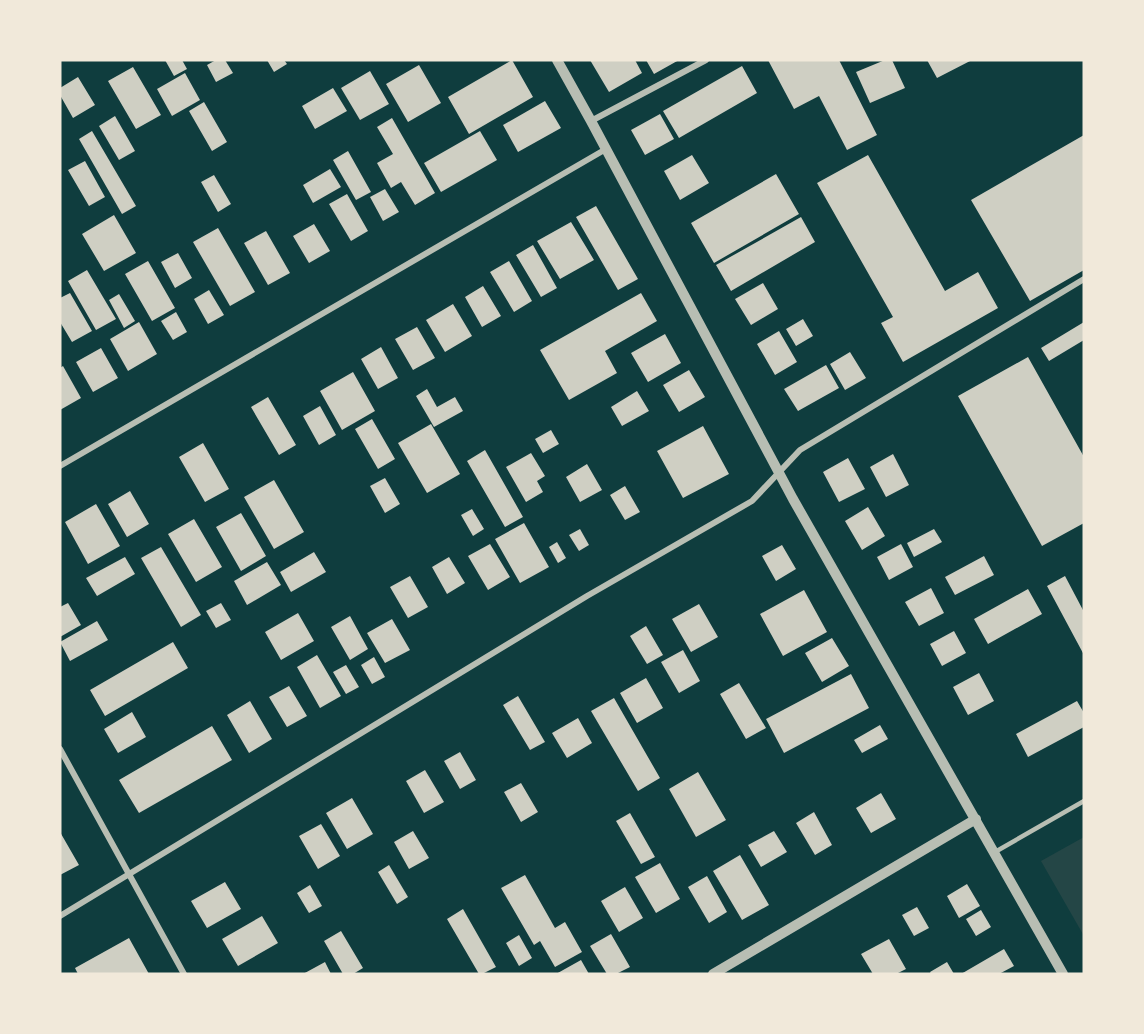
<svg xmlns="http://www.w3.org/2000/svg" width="1144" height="1034" font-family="Ubuntu,sans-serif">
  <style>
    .green { fill: #244646 }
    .building { fill: #cfcfc3 }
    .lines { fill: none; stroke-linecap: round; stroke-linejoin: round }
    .service { stroke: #b8beb3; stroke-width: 4.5 }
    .minor { stroke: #b8beb3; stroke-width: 6 }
    .tertiary { stroke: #b8beb3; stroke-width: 10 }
  </style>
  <rect width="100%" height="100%" fill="#0f3d3e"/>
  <path class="green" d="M1084 837V936L1041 861Z"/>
  <path class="building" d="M165 60H182L187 69 174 76Z
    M216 60H225L233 73 216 82 207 65Z
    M267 60H284L287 64 274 72Z
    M512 60 533 97 469 134 448 97Z
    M590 60H635L642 73 609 92Z
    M646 60H679L654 74Z
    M768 60H839L877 135 847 150 819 96 794 109Z
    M885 60H892L905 88 870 103 856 72Z
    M927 60H972L937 78Z
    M419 65 441 103 408 122 386 84Z
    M742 66 757 93 679 138 663 111Z
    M133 67 161 115 136 129 108 81Z
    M370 71 389 104 360 120 341 88Z
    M185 73 200 100 172 116 157 89Z
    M78 77 95 105 73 118 60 95V88Z
    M333 88 347 111 315 129 302 106Z
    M545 101 561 128 518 152 503 125Z
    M204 102 227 142 212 151 189 111Z
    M660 114 674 139 645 155 631 130Z
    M115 116 135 151 119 160 99 126Z
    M392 118 435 193 415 205 401 182 391 188 377 163 393 154 377 127Z
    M92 131 136 206 122 214 79 139Z
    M480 131 497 160 441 192 424 163Z
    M1084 135V270L1030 301 971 200Z
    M348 151 371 192 356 200 333 160Z
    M692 155 709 183 680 200 664 171Z
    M868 155 945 291 978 272 998 308 903 362 881 323 893 317 817 183Z
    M85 161 105 197 89 206 68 170Z
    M330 169 341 187 313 203 303 185Z
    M776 174 799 214 714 263 691 223Z
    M214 175 231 204 218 212 201 182Z
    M385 189 399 212 383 221 370 197Z
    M347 194 368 231 351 241 329 204Z
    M596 206 638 279 618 290 576 217Z
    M114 215 136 253 104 271 82 234Z
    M801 217 815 242 731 291 716 265Z
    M571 222 594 260 560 279 537 241Z
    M314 224 330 251 309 263 293 236Z
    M218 228 255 292 230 306 193 242Z
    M266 231 290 273 268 285 244 243Z
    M533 245 557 288 541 297 516 255Z
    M178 253 192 278 175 288 161 262Z
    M148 261 175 308 152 321 125 274Z
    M509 261 532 301 514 312 490 272Z
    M87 270 116 319 96 330 68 281Z
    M763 283 778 309 751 325 735 299Z
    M483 286 501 316 482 327 465 297Z
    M209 290 224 315 208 324 194 299Z
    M70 293 92 331 72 342 60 322V298Z
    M641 293 657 321 605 351 617 373 569 400 540 350Z
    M119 294 135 321 124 328 109 300Z
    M453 304 472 336 445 352 426 320Z
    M176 312 187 332 173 340 161 321Z
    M803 319 813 336 796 346 786 329Z
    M139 322 157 354 128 371 110 339Z
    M1084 322V340L1049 361 1041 348Z
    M417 327 435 358 413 370 395 339Z
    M779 331 797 362 775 375 757 344Z
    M665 334 681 363 648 382 631 353Z
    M381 347 398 378 378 389 361 359Z
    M101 348 118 378 93 392 76 362Z
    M850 352 866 378 845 390 830 364Z
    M1028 357 1084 457V523L1042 546 958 396Z
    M826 365 839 388 798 411 784 389Z
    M63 366 81 398 60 410V368Z
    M689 370 705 397 679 412 663 385Z
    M353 372 375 411 342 430 320 391Z
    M427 389 437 407 455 397 463 411 434 427 416 396Z
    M637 391 649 411 622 426 611 407Z
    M268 397 296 445 279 455 251 407Z
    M320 406 336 435 319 445 303 416Z
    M372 419 395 459 378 469 355 429Z
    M431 424 460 474 427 493 398 443Z
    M703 426 729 474 683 498 657 451Z
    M551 430 559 444 543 453 535 439Z
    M203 443 229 489 205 502 179 457Z
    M485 450 523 517 505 527 467 461Z
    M531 453 545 476 537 481 543 492 526 502 506 467Z
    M893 454 909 485 886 497 870 467Z
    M848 458 865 489 839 502 823 472Z
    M587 464 602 490 580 502 566 477Z
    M385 478 400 504 385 513 370 486Z
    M274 480 304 532 274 549 244 497Z
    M625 486 640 512 625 520 610 495Z
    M130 491 149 524 127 537 108 504Z
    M96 504 120 546 88 564 65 522Z
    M868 507 885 536 862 550 845 521Z
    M472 509 484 529 473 536 461 515Z
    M241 513 266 556 241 571 216 527Z
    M194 519 222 567 196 582 168 534Z
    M524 523 549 567 520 583 495 539Z
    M580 529 589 545 579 551 569 535Z
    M934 529 942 542 914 557 907 543Z
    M557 542 566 558 558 563 549 547Z
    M490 544 510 577 488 590 468 556Z
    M901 544 913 567 889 580 877 557Z
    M782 545 796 569 776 581 762 556Z
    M161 547 201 615 181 627 141 558Z
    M314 552 326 572 291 592 280 572Z
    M984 556 994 575 955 595 945 577Z
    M125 557 135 574 97 596 86 578Z
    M449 557 465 583 447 594 432 567Z
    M267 562 281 585 247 605 234 581Z
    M410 576 428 607 408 618 390 587Z
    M1065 576 1084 612V655L1047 586Z
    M931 588 944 613 919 626 905 602Z
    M1028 589 1042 614 988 644 974 619Z
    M804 590 827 632 783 656 760 614Z
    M68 603 81 625 60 637V607Z
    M221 603 231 620 216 628 206 611Z
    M699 604 718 637 691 652 672 619Z
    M298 613 314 641 281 660 265 632Z
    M350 616 368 649 350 660 331 627Z
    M392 619 410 650 385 663 367 633Z
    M97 621 108 640 70 661 60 642Z
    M646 626 663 655 647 664 630 636Z
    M954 631 966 653 942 666 930 644Z
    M832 638 849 666 822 682 805 653Z
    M173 642 188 668 105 716 90 690Z
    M683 650 700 681 679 693 661 662Z
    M317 655 341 696 320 708 297 667Z
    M374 657 385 677 372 684 361 665Z
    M346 665 359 687 346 694 333 672Z
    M979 673 994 701 968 715 953 687Z
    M851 674 869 708 784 753 766 719Z
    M646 678 663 708 637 723 620 693Z
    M739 683 766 728 746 739 720 694Z
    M289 686 307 716 287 727 269 697Z
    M518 696 545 742 530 750 503 705Z
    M614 698 660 778 638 791 591 711Z
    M250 701 272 739 249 753 227 715Z
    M1077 701 1084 713V727L1028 757 1016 734Z
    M132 712 146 737 118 753 104 729Z
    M578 718 592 743 567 758 552 733Z
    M880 725 888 739 862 753 854 740Z
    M212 726 232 760 139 813 119 780Z
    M460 752 476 780 460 789 444 761Z
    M425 770 444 802 424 813 406 781Z
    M698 772 726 820 696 837 669 789Z
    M521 783 538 812 521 822 504 792Z
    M881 793 896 819 871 833 856 808Z
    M352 798 373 834 347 849 326 813Z
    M814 812 832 845 815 855 796 823Z
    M630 813 655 857 641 864 616 821Z
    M321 824 340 856 318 869 299 836Z
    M413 831 429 858 409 869 394 842Z
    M774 831 787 852 761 867 748 845Z
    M60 832 79 865 60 875Z
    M740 855 769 905 742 920 713 871Z
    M660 863 680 899 656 913 635 877Z
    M389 865 408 897 397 904 378 872Z
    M525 875 555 928 565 922 582 952 555 967 540 941 534 945 501 888Z
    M707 876 727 912 709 923 688 887Z
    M225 882 241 909 207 928 191 901Z
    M967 884 980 906 959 918 947 896Z
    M310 885 322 906 309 913 297 893Z
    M625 887 643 918 619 932 601 901Z
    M917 907 929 928 914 936 902 915Z
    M463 909 496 967 482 974H479L447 919Z
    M981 910 991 927 976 936 966 919Z
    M262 916 278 943 238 966 222 939Z
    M341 931 363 968 353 974H343L324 941Z
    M611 934 630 967 616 974H607L590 946Z
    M519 935 532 958 519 966 506 943Z
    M129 938 149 974H78L75 968Z
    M889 939 906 969 896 974H873L861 954Z
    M1004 949 1014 966 999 974H961Z
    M581 960 589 974H556Z
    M325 962 331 974H303Z
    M947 962 954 974H931L930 972Z"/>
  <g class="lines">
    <path class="service" d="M995 852 1084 801"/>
    <path class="minor" d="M591 121 706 60
      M60 466 606 149
      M60 749 184 974
      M60 916 587 596 752 501 800 450 1084 279"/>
    <path class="tertiary" d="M557 60 591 121 793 499 1063 974
      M713 974 976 819"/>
  </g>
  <rect width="1144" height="1034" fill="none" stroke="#f1e9da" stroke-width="123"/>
</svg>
